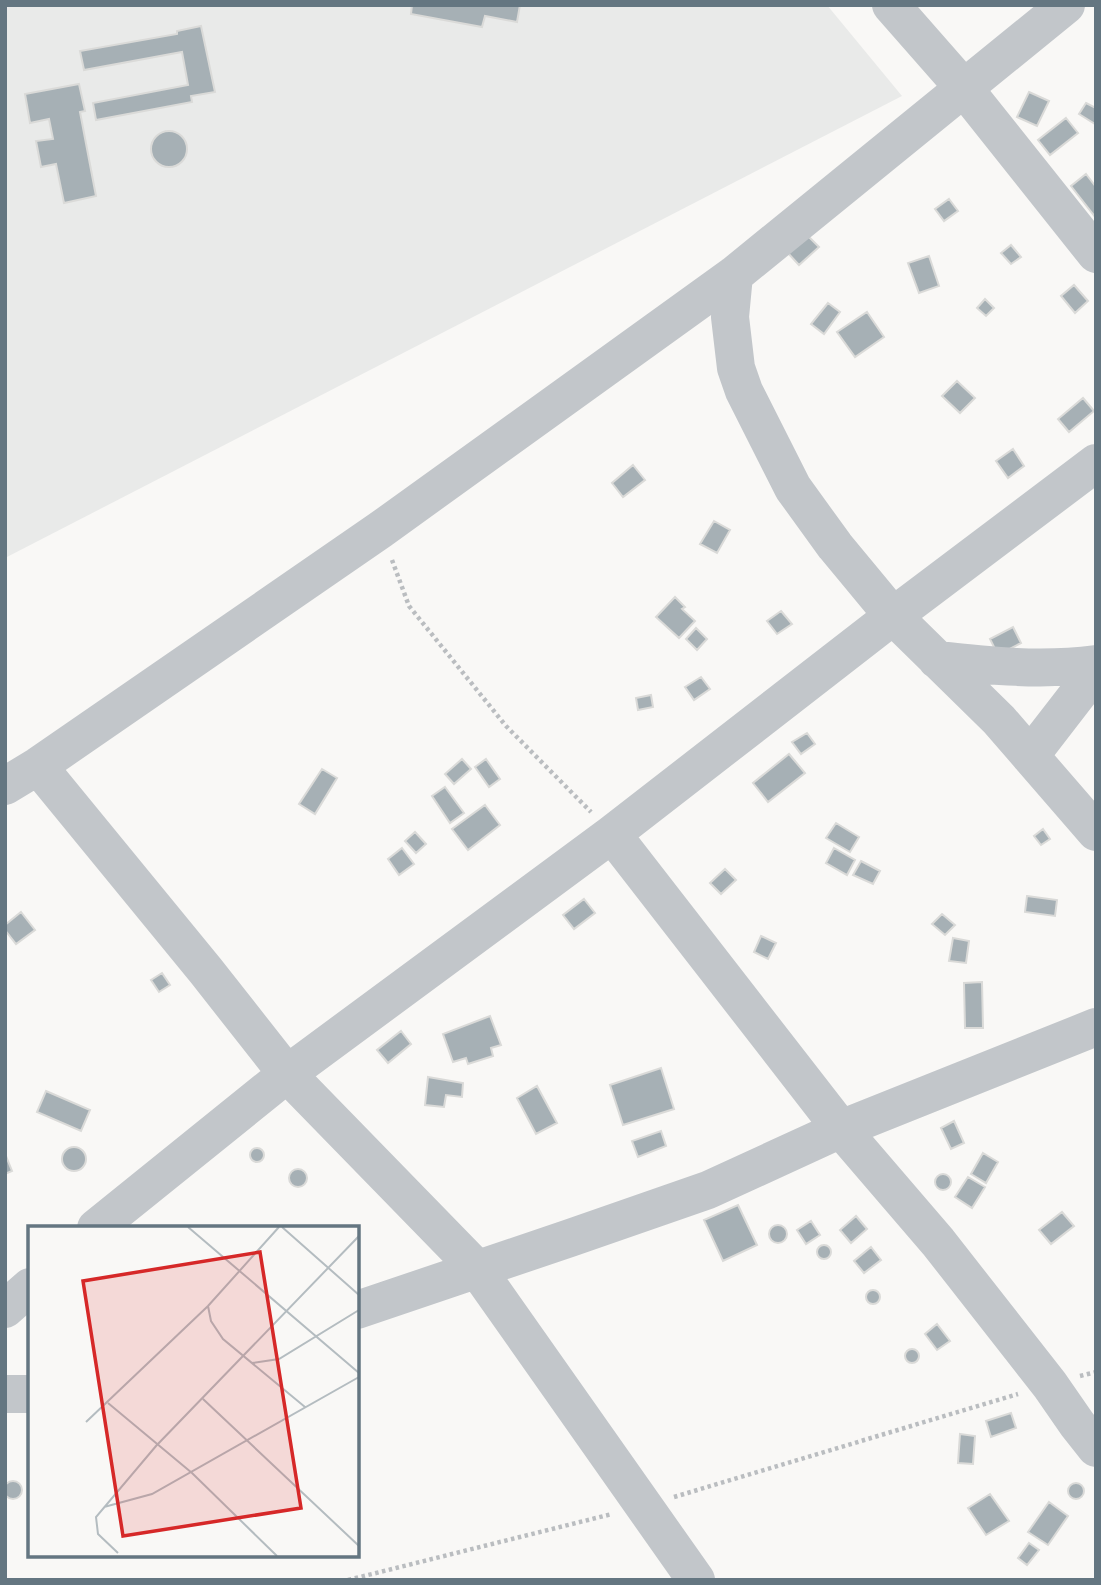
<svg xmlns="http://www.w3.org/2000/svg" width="1101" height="1585" font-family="'Golos Text',sans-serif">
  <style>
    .built { fill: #e9eae9 }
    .building { fill: #a6b0b5; stroke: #dadad8; stroke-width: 2 }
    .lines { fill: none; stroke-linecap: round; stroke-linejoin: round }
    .path { stroke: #babdc0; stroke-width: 4.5; stroke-dasharray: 3.5 3.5; stroke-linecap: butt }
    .minor { stroke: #c2c6ca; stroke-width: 38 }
    .inset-road { fill: none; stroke: #b4bcc0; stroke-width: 2 }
    .view { fill: #d62828; fill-opacity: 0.15; stroke: #d62828; stroke-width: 3.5 }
    .inset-edge { fill: none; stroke: #647681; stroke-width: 3.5 }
  </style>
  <rect width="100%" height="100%" fill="#f9f8f6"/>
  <path class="built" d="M5 5H827L902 96 5 558Z"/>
  <path class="building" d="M412 5H520L517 22 485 16 482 27 411 14Z
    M201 26 215 92 191 96 192 102 96 120 93 103 188 85 182 52 84 70 80 51 177 34V31Z
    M79 84 85 111 80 112 96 196 64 203 56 164 41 167 36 141 53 139 49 119 30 123 25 94Z
    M1029 92 1049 101 1037 126 1017 117Z
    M1086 103 1096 108 1095 124 1079 114Z
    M1066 118 1078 133 1050 155 1038 140Z
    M151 149a18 18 0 1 1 36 0a18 18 0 1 1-36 0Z
    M1086 174 1096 187V218L1071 186Z
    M949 199 958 211 944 221 935 209Z
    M806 234 819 247 799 265 787 252Z
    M1011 245 1021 257 1011 264 1001 253Z
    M929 256 939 286 919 293 908 263Z
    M1074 285 1088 301 1075 313 1061 296Z
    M985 299 994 308 986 316 977 308Z
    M828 303 840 312 824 334 811 324Z
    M867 312 884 337 855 357 837 332Z
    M957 381 975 398 960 413 942 396Z
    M1083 398 1094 411 1069 432 1058 419Z
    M1013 449 1024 466 1008 478 996 461Z
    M633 465 645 480 623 497 612 483Z
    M714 521 730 530 717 553 700 544Z
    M675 597 685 607 682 609 695 621 679 638 656 617Z
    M781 611 792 624 777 634 767 621Z
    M1013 627 1021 643 998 655 990 639Z
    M696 628 707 639 697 650 686 639Z
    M701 677 710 689 694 700 685 687Z
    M651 695 653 707 638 710 636 698Z
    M807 733 815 744 801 754 792 742Z
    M789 754 805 773 768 802 753 783Z
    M462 759 471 769 454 784 445 774Z
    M486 759 500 779 489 787 475 767Z
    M322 769 337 778 315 814 299 804Z
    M445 787 464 813 450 823 432 796Z
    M485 805 500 825 468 850 452 829Z
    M836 823 859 837 850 852 826 838Z
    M1043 829 1050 839 1041 845 1034 836Z
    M415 832 426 844 416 853 405 841Z
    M402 848 414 864 399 875 388 859Z
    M834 848 855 860 847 875 826 863Z
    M861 861 880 871 873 884 853 875Z
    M725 869 736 880 721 894 710 883Z
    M1027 896 1057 900 1055 916 1025 912Z
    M584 899 595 913 574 929 563 915Z
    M21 912 35 930 16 944 5 930V925Z
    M942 914 955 925 945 935 932 924Z
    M761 936 776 943 768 959 754 952Z
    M953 938 969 941 966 963 949 961Z
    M162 973 170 985 159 992 151 980Z
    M982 982 983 1028H965L964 983Z
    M490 1016 501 1045 491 1048 493 1056 468 1064 466 1058 453 1062 443 1034Z
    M401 1031 411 1044 388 1063 377 1050Z
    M661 1068 674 1109 623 1125 610 1085Z
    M428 1077 463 1083 462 1097 446 1095 444 1107 425 1105Z
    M537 1086 557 1123 536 1134 517 1098Z
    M46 1091 90 1110 81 1131 37 1112Z
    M954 1121 964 1143 951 1149 941 1128Z
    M661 1131 666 1146 638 1157 632 1141Z
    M62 1159a12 12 0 1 1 24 0a12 12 0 1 1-24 0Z
    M250 1155a7 7 0 1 1 14 0a7 7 0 1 1-14 0Z
    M983 1153 998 1162 986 1183 971 1174Z
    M6 1156 12 1171 5 1174V1157Z
    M289 1178a9 9 0 1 1 18 0a9 9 0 1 1-18 0Z
    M935 1182a8 8 0 1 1 16 0a8 8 0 1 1-16 0Z
    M968 1177 985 1187 972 1208 955 1197Z
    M738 1205 757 1245 723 1261 704 1220Z
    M1062 1212 1074 1226 1051 1244 1039 1230Z
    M856 1216 867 1229 851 1243 840 1230Z
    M811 1221 820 1235 806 1244 797 1230Z
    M769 1234a9 9 0 1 1 18 0a9 9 0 1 1-18 0Z
    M817 1252a7 7 0 1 1 14 0a7 7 0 1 1-14 0Z
    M871 1247 881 1260 864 1273 854 1261Z
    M866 1297a7 7 0 1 1 14 0a7 7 0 1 1-14 0Z
    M937 1324 950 1341 937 1350 925 1334Z
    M905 1356a7 7 0 1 1 14 0a7 7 0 1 1-14 0Z
    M1011 1413 1016 1428 991 1437 986 1421Z
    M960 1434 975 1436 973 1464 958 1463Z
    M4 1490a9 9 0 1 1 18 0a9 9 0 1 1-18 0Z
    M1068 1491a8 8 0 1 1 16 0a8 8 0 1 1-16 0Z
    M990 1494 1009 1521 986 1535 968 1508Z
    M1049 1502 1068 1516 1048 1545 1028 1532Z
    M1029 1543 1039 1550 1027 1565 1018 1558Z"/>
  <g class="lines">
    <path class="path" d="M392 560 409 606 506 726 591 812
      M1080 1376 1096 1372
      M674 1497 1018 1394
      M348 1580 612 1514"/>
    <path class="minor" d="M891 5 963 87 1096 254
      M734 275 730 317 736 368 744 391 793 488 835 546 893 616 999 720 1096 832
      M937 660C990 666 1042 671 1096 664
      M1030 756 1081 690 1096 675
      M38 766 206 971 287 1074 477 1269 696 1580
      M5 786 38 766 380 530 734 275 1066 5
      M612 834 841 1129 938 1242 1050 1385 1077 1424 1096 1448
      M96 1228 287 1074 612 834 893 616 1096 463
      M5 1309 30 1287
      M357 1310 570 1238 708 1190 841 1129 1096 1027
      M5 1394H30"/>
  </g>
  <g transform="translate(28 1226)">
    <rect width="331" height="331" fill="#f9f8f6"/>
    <path class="inset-road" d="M160 1 331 147M254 1 331 69M180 80 183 95 195 113 277 181M224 137 251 133 331 84M175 173 331 320M80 177 164 247 249 330M58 196 180 80 251 1M76 281 124 268 331 151M90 327 70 308 68 291 128 220 331 10"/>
    <path class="view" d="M232 26 273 282 95 310 55 55Z"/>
    <rect width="331" height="331" class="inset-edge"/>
  </g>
  <rect width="1101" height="1585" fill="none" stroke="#647681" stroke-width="14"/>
</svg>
